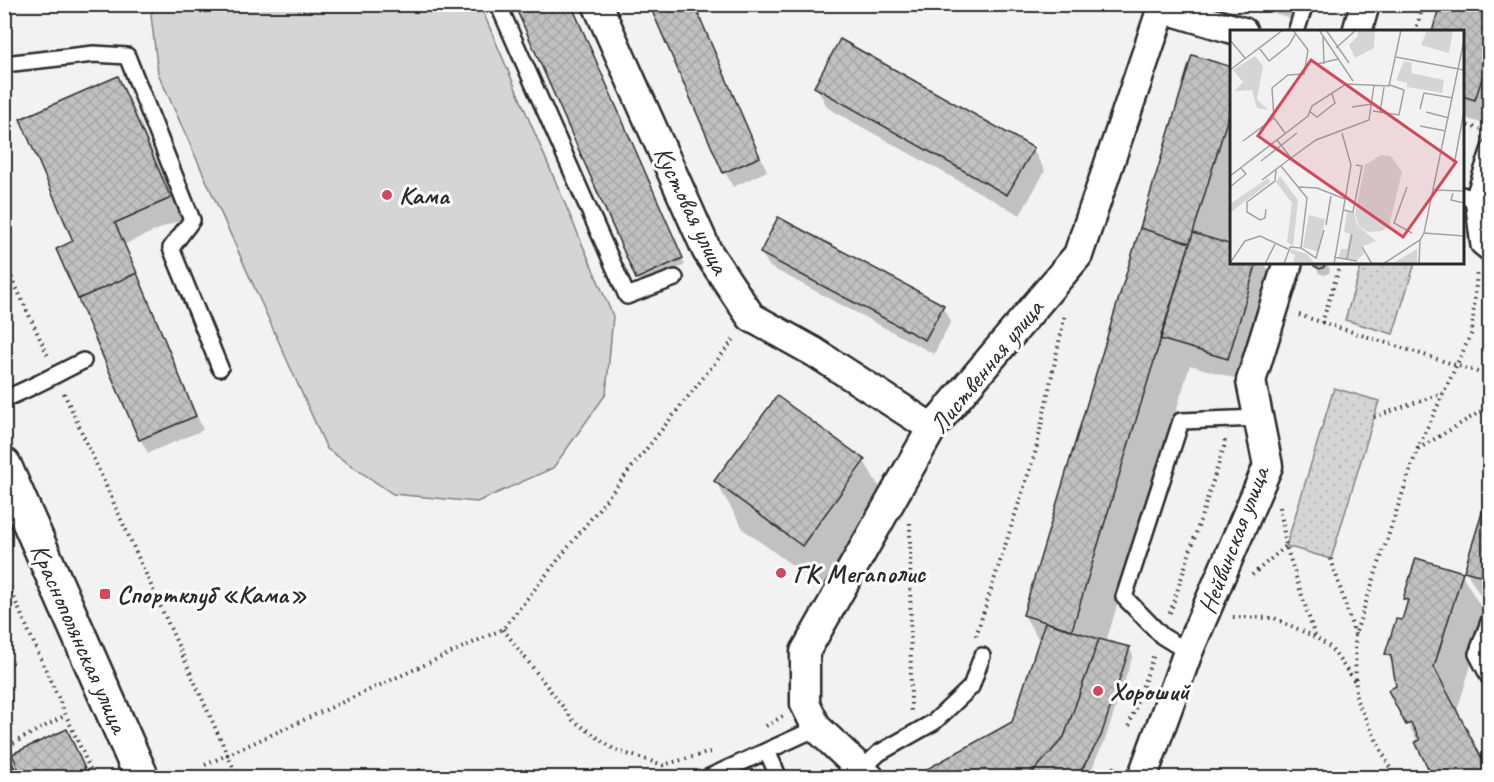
<svg xmlns="http://www.w3.org/2000/svg" width="1494" height="782" font-family="Caveat,sans-serif">
  <style>
    .green { fill: #d5d5d5; stroke: #808080; stroke-width: 1.5 }
    .park { fill: url(#park-dots); stroke: #808080; stroke-width: 1.5 }
    .shadow { fill: #0003 }
    .building { fill: url(#building-cross-hatch); stroke: #2b2b2b; stroke-width: 1.5 }
    .lines { fill: none; stroke-linecap: round; stroke-linejoin: round }
    .lane-casing { stroke: #2b2b2b; stroke-width: 20 }
    .street-casing { stroke: #2b2b2b; stroke-width: 33 }
    .secondary-casing { stroke: #2b2b2b; stroke-width: 38 }
    .path { stroke: #2b2b2b; stroke-width: 4; stroke-dasharray: 1.5 4.5; stroke-linecap: butt }
    .lane { stroke: #fff; stroke-width: 15 }
    .street { stroke: #fff; stroke-width: 28 }
    .secondary { stroke: #fff; stroke-width: 33 }
    .poi-dot { fill: #d1495b; stroke: #fff; stroke-width: 2 }
    .labels { text-anchor: middle; stroke-width: 6; stroke-linejoin: round; paint-order: stroke }
    .poi-label { font-size: 26px; font-weight: bold; fill: #2b2b2b; stroke: #fff; text-anchor: start }
    .street-label { font-size: 26px; fill: #2b2b2b; stroke: #fff }
    .inset-road { fill: none; stroke: #a2a2a2; stroke-width: 1.5 }
    .view { fill: #d1495b; fill-opacity: 0.15; stroke: #d1495b; stroke-width: 3 }
    .inset-edge { fill: none; stroke: #2b2b2b; stroke-width: 3 }
  </style>
  <defs>
    <pattern id="park-dots" width="8" height="8" patternUnits="userSpaceOnUse" patternTransform="scale(1.5)"><rect width="8" height="8" fill="#d5d5d5"/><path d="M2 2h.1M6 6h.1" fill="none" stroke="#b7b7b7" stroke-width="1.8" stroke-linecap="round"/></pattern>
    <pattern id="building-cross-hatch" width="8" height="8" patternUnits="userSpaceOnUse" patternTransform="scale(1.5)"><rect width="8" height="8" fill="#c1c1c1"/><path d="M0 0l8 8M0 8l8-8" fill="none" stroke="#a6a6a6"/></pattern>
  </defs>
  <rect width="100%" height="100%" fill="#f2f2f2"/>
  <filter id="ink" filterUnits="userSpaceOnUse"><feTurbulence type="fractalNoise" baseFrequency=".0167" numOctaves="2"/><feDisplacementMap in="SourceGraphic" scale="12" xChannelSelector="R" yChannelSelector="G"/><feConvolveMatrix kernelMatrix="1 2 1 2 8 2 1 2 1" color-interpolation-filters="sRGB"/></filter>
  <g filter="url(#ink)">
    <path class="green" d="M155 4 480 5 613 316 606 394 553 468 477 502 393 494 327 449 158 73 151 15Z"/>
    <path class="park" d="M1362 263H1415L1393 334 1345 320Z
      M1334 388 1379 401 1331 559 1286 546Z"/>
    <path class="shadow" d="M570 4 685 265 641 285 637 278Z
      M651 4H694L767 171 733 187 725 172Z
      M1247 4H1300L1295 20Z
      M1490 4V126L1462 117V32Z
      M1193 57 1232 68V227L1226 245 1232 262H1264L1271 275 1240 380 1190 365 1106 642 1129 648 1133 655 1104 743 1096 758 1089 778H932L1013 723 1040 642 1024 615Z
      M118 78 130 99 182 219 125 244 203 430 148 453 140 439 75 242Z
      M816 87 1033 150 1045 171 1020 215 828 108Z
      M761 253 943 307 951 321 934 354 770 267Z
      M1325 262 1330 269 1329 273 1324 275 1319 273 1315 266Z
      M864 461 892 509 830 593 744 530 716 482Z
      M1490 493V612L1466 571Z
      M1461 573 1486 616 1457 711 1490 773V778L1418 742 1390 691 1398 687 1394 666 1387 654 1403 622 1408 605 1405 599Z
      M66 731 90 778H24Z"/>
    <path class="building" d="M514 4H571L683 258 636 279Z
      M649 4H694L760 157 723 173Z
      M1440 4H1490V54L1475 100 1462 96V32H1432Z
      M840 39 1034 148 1007 195 814 87Z
      M1192 55 1232 67V104L1190 243 1140 228Z
      M118 76 171 198 115 223 137 273 78 299 56 249 73 241 20 119Z
      M778 217 944 305 925 340 760 253Z
      M1140 228 1190 243 1072 630 1023 615Z
      M1193 233 1232 245V262H1257L1228 359 1160 339Z
      M1313 262H1326L1324 267 1320 269 1314 266Z
      M137 273 196 416 139 440 78 299Z
      M777 396 865 460 802 546 714 481Z
      M1490 487V578L1464 571Z
      M1416 558 1463 572 1434 667 1490 774V778H1433L1415 742 1420 740 1411 723 1406 725 1388 690 1396 686 1391 656 1385 654 1396 619 1402 620 1408 600 1403 599Z
      M1045 622 1099 639 1064 737 1034 771 1022 778H931L927 769 1012 722Z
      M1099 639 1130 647 1101 736 1077 778H1022L1034 771 1064 737Z
      M67 729 89 778H22L12 754Z
      M420 769 424 778H401Z"/>
    <g class="lines">
      <g class="lane-casing">
        <path id="lane" d="M498 4 627 296 675 278
          M1296 32 1305 4
          M4 64 94 54 127 56 192 220 171 248 220 368
          M1462 195 1473 199 1479 246 1490 255
          M1473 199 1490 148
          M4 399C32 388 56 374 83 361
          M1490 619 1477 654 1490 679
          M1188 652 1162 636 1124 597 1181 421 1259 418
          M767 751 779 778
          M4 767 9 778
          M862 769 879 753 934 722 971 687 982 656
          M707 778 817 728"/>
      </g>
      <g class="street-casing">
        <path id="street" d="M597 4 707 251 751 317 814 352 932 428
          M1357 32 1365 4
          M870 778 817 728 805 704V652L932 428 1078 255 1162 8 1243 32
          M1142 778 1188 652 1268 466 1251 381 1288 262"/>
      </g>
      <g class="secondary-casing">
        <path id="secondary" d="M4 465 142 778"/>
      </g>
      <path class="path" d="M1415 32 1424 4
        M1462 124 1480 129
        M4 261 48 356
        M1299 315 1490 376
        M1322 323 1341 262
        M64 393 238 778
        M1374 417 1443 393
        M1418 449 1490 406
        M1280 507 1286 546 1315 636
        M910 523 911 713
        M1331 559 1355 635
        M1252 575 1286 546
        M4 576 94 778
        M1170 613 1224 447 1225 438
        M1233 617 1274 618 1315 637 1330 647 1356 683
        M503 629 573 720 615 750 663 765 711 752
        M976 636 1036 450 1065 314
        M766 726 783 716
        M1129 726 1154 654
        M8 746 66 715
        M1481 757 1490 753
        M205 765 503 629 734 339
        M1107 778 1116 764
        M1395 778 1356 699 1355 635 1417 450 1472 332 1477 271"/>
      <use href="#lane" class="lane"/>
      <use href="#street" class="street"/>
      <use href="#secondary" class="secondary"/>
    </g>
  </g>
  <g class="poi-dot">
    <circle cx="387" cy="195" r="6"/>
    <circle cx="781" cy="573" r="6"/>
    <rect x="99" y="588" width="12" height="12" rx="3"/>
    <circle cx="1098" cy="691" r="6"/>
  </g>
  <g class="labels">
    <g class="poi-label">
      <text x="399" y="204">Кама</text>
      <text x="793" y="582">ГК Мегаполис</text>
      <text x="117" y="603">Спортклуб «Кама»</text>
      <text x="1110" y="700">Хороший</text>
    </g>
    <g class="street-label">
      <text transform="translate(692 210) rotate(64)" y="9">Кустовая улица</text>
      <text transform="translate(986 366) rotate(-51)" y="9">Лиственная улица</text>
      <text transform="translate(1233 540) rotate(-69)" y="9">Нейвинская улица</text>
      <text transform="translate(80 638) rotate(66)" y="9">Краснополянская улица</text>
    </g>
  </g>
  <g transform="translate(1230 30)">
    <rect width="234" height="234" fill="#f2f2f2"/>
    <path d="M174 31 182 33 181 43 214 50 212 63 177 57V53L166 50ZM151 125 161 126 172 142 159 196 152 201 138 202 129 196 125 184 135 135Z" fill="#d5d5d5"/>
    <path d="M127 0H145L144 18 125 28 119 15 128 6ZM197 0H223L219 23 191 15ZM25 26 33 36 27 69 38 80 27 78 22 60 5 61 13 52 3 40ZM50 146 68 170 63 216 57 212 62 173 46 152ZM38 148 40 152 0 183V174ZM117 182 124 183 127 195 146 211 131 217 134 224 127 230 109 227 111 219H117L120 204 114 202ZM79 185 95 189 89 222 73 217ZM61 219 77 224 85 234H63L65 225 60 223Z" fill="#d5d5d5"/>
    <path d="M187 219V234H162Z" fill="#d5d5d5"/>
    <path class="inset-road" d="M89 0 123 51M96 0 119 33M93 6 94 34M0 10 15 28M106 18 126 0M30 19 39 31 59 15 66 3M166 27 234 40M87 34 108 29M0 40 53 0M122 77 142 74M190 79 194 63 223 68M79 81 87 87 105 73 102 64M143 81 169 85 174 60 160 55M196 82 219 88M150 83 154 57M190 96 216 101M55 103 44 88 42 58 58 45 74 44 78 20 63 0M47 110 61 128 86 110 139 90 144 55M13 111 44 88M31 131 67 103M224 135 234 81M51 136 77 168 71 218 60 217 54 234M0 146 78 86 82 76 116 54 159 56 171 0M32 150 61 128M0 157 16 144 11 138M69 157 87 158 115 169M177 157 164 193 182 203M204 160 234 161M223 163 221 170 234 173M36 179 35 188 30 190 17 182V172L45 151 46 140M113 180 123 182 132 136 126 135M96 195 101 166M194 203 234 206M132 217 142 234M71 218 86 228 94 200M104 227 127 231M117 229 122 204M0 233 15 211 30 206 58 219M35 234 45 214M104 234 121 135 112 103M153 234 190 210 194 203 234 10M189 234 190 210"/>
    <path class="view" d="M81 30 226 132 173 207 28 106Z"/>
    <rect width="234" height="234" class="inset-edge"/>
  </g>
  <rect width="1494" height="782" fill="none" stroke="#fff" stroke-width="24"/>
  <rect x="12" y="12" width="1470" height="758" fill="none" stroke="#2b2b2b" stroke-width="2" filter="url(#ink)"/>
</svg>
